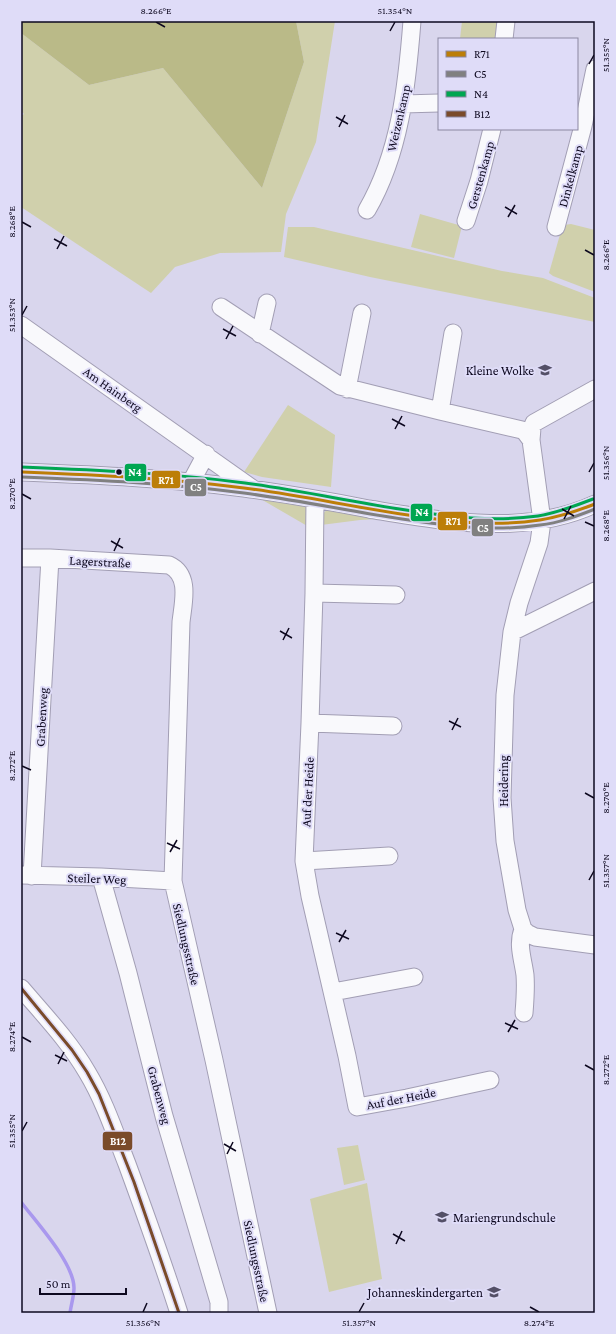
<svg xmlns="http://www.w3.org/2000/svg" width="616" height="1334" font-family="'Crimson Pro',serif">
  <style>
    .green { fill: #d0d0ac }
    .forest { fill: #baba88 }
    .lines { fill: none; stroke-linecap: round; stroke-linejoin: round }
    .stream { stroke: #a998ee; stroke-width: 3.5 }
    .minor-casing { stroke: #a29eb4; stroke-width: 19 }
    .minor { stroke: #f9f9fc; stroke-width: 17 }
    .bus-1-casing { stroke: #dfdcf8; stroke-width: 6 }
    .bus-2-casing { stroke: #dfdcf8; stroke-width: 6 }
    .bus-3-casing { stroke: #dfdcf8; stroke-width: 6 }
    .bus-4-casing { stroke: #dfdcf8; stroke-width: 6 }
    .bus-1 { stroke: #bc7e08; stroke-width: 3 }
    .bus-2 { stroke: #808080; stroke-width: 3 }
    .bus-3 { stroke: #00a651; stroke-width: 3 }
    .bus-4 { stroke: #7a4b2a; stroke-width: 3 }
    .ticks { fill: none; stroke: #0d081f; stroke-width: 1.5 }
    .bus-dot { fill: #0d081f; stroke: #dfdcf8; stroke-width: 1.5 }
    .labels { text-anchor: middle; stroke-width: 4; stroke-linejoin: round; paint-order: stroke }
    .street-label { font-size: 13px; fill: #0d081f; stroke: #dfdcf8 }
    .poi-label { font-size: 13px; fill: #0d081f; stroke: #dfdcf8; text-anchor: end }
    .line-badge { stroke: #dfdcf8; stroke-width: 1.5 }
    .badge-label { font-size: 11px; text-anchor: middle; font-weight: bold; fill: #fff }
    .neatline { fill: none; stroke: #0d081f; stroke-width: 1.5 }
    .ticks-label { font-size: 10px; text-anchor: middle; fill: #0d081f }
  </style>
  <rect width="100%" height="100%" fill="#d9d6ed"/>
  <path class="green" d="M296 21H335L316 142 286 214 281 252 220 253 175 267 151 293 21 207V116L24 114 21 111V33L89 85 163 68 262 188 304 62Z
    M462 21H504L502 39H460Z
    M420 214 462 226 454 258 411 247Z
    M571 224 595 230V292L553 276 549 273 561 231 564 225Z
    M288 227H314L502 271 543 278 595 298V322L370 277 284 257Z
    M288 405 335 435 331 487 262 477 244 472Z
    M259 498 305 506 309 510V527Z
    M330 509 395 518 360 520 321 525C322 517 322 511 330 509Z
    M358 1145 365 1180 344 1185 337 1148Z
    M367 1183 382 1279 329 1292 310 1199Z"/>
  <path class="forest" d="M21 21H296L304 62 262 188 163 68 89 85 21 33Z"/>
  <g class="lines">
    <path class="stream" d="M21 1202C36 1222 74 1263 74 1288 74 1296 71 1305 70 1313"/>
    <g class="minor-casing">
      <path id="minor" d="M504 39 506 21
        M403 104 439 103
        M367 210C400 153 407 86 412 21
        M466 221 479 181 492 129
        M556 227 583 126 595 69
        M221 307 340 386 440 411 522 430 525 432 531 440 542 521 539 543 519 603 512 632 505 695 502 798 505 841 517 910 523 929 527 933 535 937 595 945
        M21 325 253 489
        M260 334 267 303
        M347 389 362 313
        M440 411 453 333
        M531 440 532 428 534 423 595 389
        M21 472C95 475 170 478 244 488 286 494 328 501 369 509 443 521 524 537 595 504
        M191 482 206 454
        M315 500 314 593 310 723 304 861 310 896 347 1056 357 1107 407 1098 490 1080
        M21 558H50L169 565C191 575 183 603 181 622L173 881 214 1060 268 1313
        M314 593 396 595
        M512 632 595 591
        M310 723 393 726
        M304 861 389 856
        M22 875 101 877 173 881
        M32 876 50 558
        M101 877 128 973 164 1116 219 1302V1313
        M523 929C517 945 523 959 525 975 526 988 525 1001 524 1013
        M21 988C44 1015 69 1041 87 1072 104 1100 115 1133 127 1164 145 1213 163 1263 179 1313
        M333 992 414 977"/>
    </g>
    <use href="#minor" class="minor"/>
    <g class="bus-1-casing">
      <path id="bus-1" d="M21 472C95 475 170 478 244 488 299 495 353 507 408 515 451 522 496 527 540 520 559 517 577 511 595 504"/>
    </g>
    <g class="bus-2-casing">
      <path id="bus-2" d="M21 477C95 480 170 483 244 493 297 500 349 511 402 519 448 526 494 532 540 525 559 523 577 516 595 509"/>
    </g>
    <g class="bus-3-casing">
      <path id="bus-3" d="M21 467C96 470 170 473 245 483 299 490 352 502 406 510 450 517 494 522 538 516 557 513 575 506 593 499"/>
    </g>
    <g class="bus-4-casing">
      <path id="bus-4" d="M21 988 72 1050 87 1072 99 1094 134 1182 179 1313"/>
    </g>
    <use href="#bus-1" class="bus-1"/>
    <use href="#bus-2" class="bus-2"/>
    <use href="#bus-3" class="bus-3"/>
    <use href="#bus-4" class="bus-4"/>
  </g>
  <path class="ticks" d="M156 22 165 27M390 31 395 22M589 64 594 55M336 117 348 124M339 127 345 115M505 207 517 214M508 217 515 205M22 222 31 227M54 239 67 246M57 249 64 236M585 250 594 255M22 315 27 306M223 329 236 336M226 339 233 326M392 419 405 426M395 429 402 416M589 472 594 463M22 494 31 499M562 509 574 516M564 519 571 506M585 522 594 526M111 541 123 548M114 551 120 538M280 631 292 638M283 640 289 628M449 721 461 727M452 730 458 718M22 766 31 770M585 793 594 798M167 843 180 849M170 852 177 840M589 880 594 871M336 933 349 939M339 942 346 930M505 1023 518 1029M508 1032 515 1020M22 1037 31 1042M55 1055 67 1061M58 1064 64 1052M585 1065 594 1070M22 1131 27 1122M224 1144 236 1151M227 1154 233 1142M393 1234 405 1241M396 1244 402 1231M530 1307 539 1312M143 1312 147 1303M359 1312 364 1303"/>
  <defs>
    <g id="school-bare" transform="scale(1.08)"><path d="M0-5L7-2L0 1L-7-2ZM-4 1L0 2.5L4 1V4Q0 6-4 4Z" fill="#545067" stroke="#dfdcf8" stroke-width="2.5" paint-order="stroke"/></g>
  </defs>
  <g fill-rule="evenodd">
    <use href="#school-bare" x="545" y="370"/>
    <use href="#school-bare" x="442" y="1217"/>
    <use href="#school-bare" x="494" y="1292"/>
  </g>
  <circle class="bus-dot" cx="119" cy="472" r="3.5"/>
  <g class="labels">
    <g class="street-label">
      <text transform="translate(398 118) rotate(-77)" y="5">Weizenkamp</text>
      <text transform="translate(480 175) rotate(-74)" y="5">Gerstenkamp</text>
      <text transform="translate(570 176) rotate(-75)" y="5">Dinkelkamp</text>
      <text transform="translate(113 389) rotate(35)" y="5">Am Hainberg</text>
      <text transform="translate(100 561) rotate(3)" y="5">Lagerstraße</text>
      <text transform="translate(41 717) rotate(-87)" y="5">Grabenweg</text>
      <text transform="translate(503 781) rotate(-90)" y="5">Heidering</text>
      <text transform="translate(307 792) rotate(-87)" y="5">Auf der Heide</text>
      <text transform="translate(97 878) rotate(2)" y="5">Steiler Weg</text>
      <text transform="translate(187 944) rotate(77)" y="5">Siedlungsstraße</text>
      <text transform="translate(160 1095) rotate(75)" y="5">Grabenweg</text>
      <text transform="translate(401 1098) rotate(-11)" y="5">Auf der Heide</text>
      <text transform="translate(257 1261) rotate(78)" y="5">Siedlungsstraße</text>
    </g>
    <g class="poi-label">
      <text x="534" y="375">Kleine Wolke</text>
      <text x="453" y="1222" text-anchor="start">Mariengrundschule</text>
      <text x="483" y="1297">Johanneskindergarten</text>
    </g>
  </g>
  <g class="line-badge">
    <rect x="124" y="463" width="23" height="19" rx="4" fill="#00a651"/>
    <rect x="151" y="470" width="30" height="19" rx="4" fill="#bc7e08"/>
    <rect x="184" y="478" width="23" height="19" rx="4" fill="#808080"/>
    <rect x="410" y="503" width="23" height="19" rx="4" fill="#00a651"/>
    <rect x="437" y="511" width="31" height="20" rx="4" fill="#bc7e08"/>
    <rect x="471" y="518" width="23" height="19" rx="4" fill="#808080"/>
    <rect x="102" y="1131" width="31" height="20" rx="4" fill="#7a4b2a"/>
  </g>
  <g class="badge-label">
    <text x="135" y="476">N4</text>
    <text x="166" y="484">R71</text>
    <text x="196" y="491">C5</text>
    <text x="422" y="516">N4</text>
    <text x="453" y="525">R71</text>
    <text x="483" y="532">C5</text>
    <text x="118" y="1145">B12</text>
  </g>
  <rect width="616" height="1334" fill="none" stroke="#dfdcf8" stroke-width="44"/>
  <rect x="438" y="38" width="140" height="92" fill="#dfdcf8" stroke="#8b87a1"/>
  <rect x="446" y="51" width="20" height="6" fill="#bc7e08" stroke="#8b87a1"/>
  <text x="474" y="58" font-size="12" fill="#0d081f">R71</text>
  <rect x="446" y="71" width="20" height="6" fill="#808080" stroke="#8b87a1"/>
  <text x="474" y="78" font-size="12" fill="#0d081f">C5</text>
  <rect x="446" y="91" width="20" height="6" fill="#00a651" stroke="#8b87a1"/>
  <text x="474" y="98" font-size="12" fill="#0d081f">N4</text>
  <rect x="446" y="111" width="20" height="6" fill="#7a4b2a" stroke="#8b87a1"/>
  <text x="474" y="118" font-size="12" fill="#0d081f">B12</text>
  <path d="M40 1288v6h86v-6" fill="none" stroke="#0d081f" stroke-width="2"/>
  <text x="46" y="1288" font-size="12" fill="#0d081f" stroke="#dfdcf8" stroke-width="3" paint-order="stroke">50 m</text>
  <rect x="22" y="22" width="572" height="1290" class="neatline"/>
  <g class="ticks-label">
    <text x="156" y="14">8.266°E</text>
    <text x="395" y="14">51.354°N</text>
    <text transform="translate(605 55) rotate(-90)" y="4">51.355°N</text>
    <text transform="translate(11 222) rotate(-90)" y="4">8.268°E</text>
    <text transform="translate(605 255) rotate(-90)" y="4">8.266°E</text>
    <text transform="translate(11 315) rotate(-90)" y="4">51.353°N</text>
    <text transform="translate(605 463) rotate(-90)" y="4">51.356°N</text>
    <text transform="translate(11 494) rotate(-90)" y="4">8.270°E</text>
    <text transform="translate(605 526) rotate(-90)" y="4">8.268°E</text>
    <text transform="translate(11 766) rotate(-90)" y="4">8.272°E</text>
    <text transform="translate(605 798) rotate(-90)" y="4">8.270°E</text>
    <text transform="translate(605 871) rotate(-90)" y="4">51.357°N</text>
    <text transform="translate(11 1037) rotate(-90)" y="4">8.274°E</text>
    <text transform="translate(605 1070) rotate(-90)" y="4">8.272°E</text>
    <text transform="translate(11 1131) rotate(-90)" y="4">51.355°N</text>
    <text x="143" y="1326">51.356°N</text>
    <text x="359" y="1326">51.357°N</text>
    <text x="539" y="1326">8.274°E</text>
  </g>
</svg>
